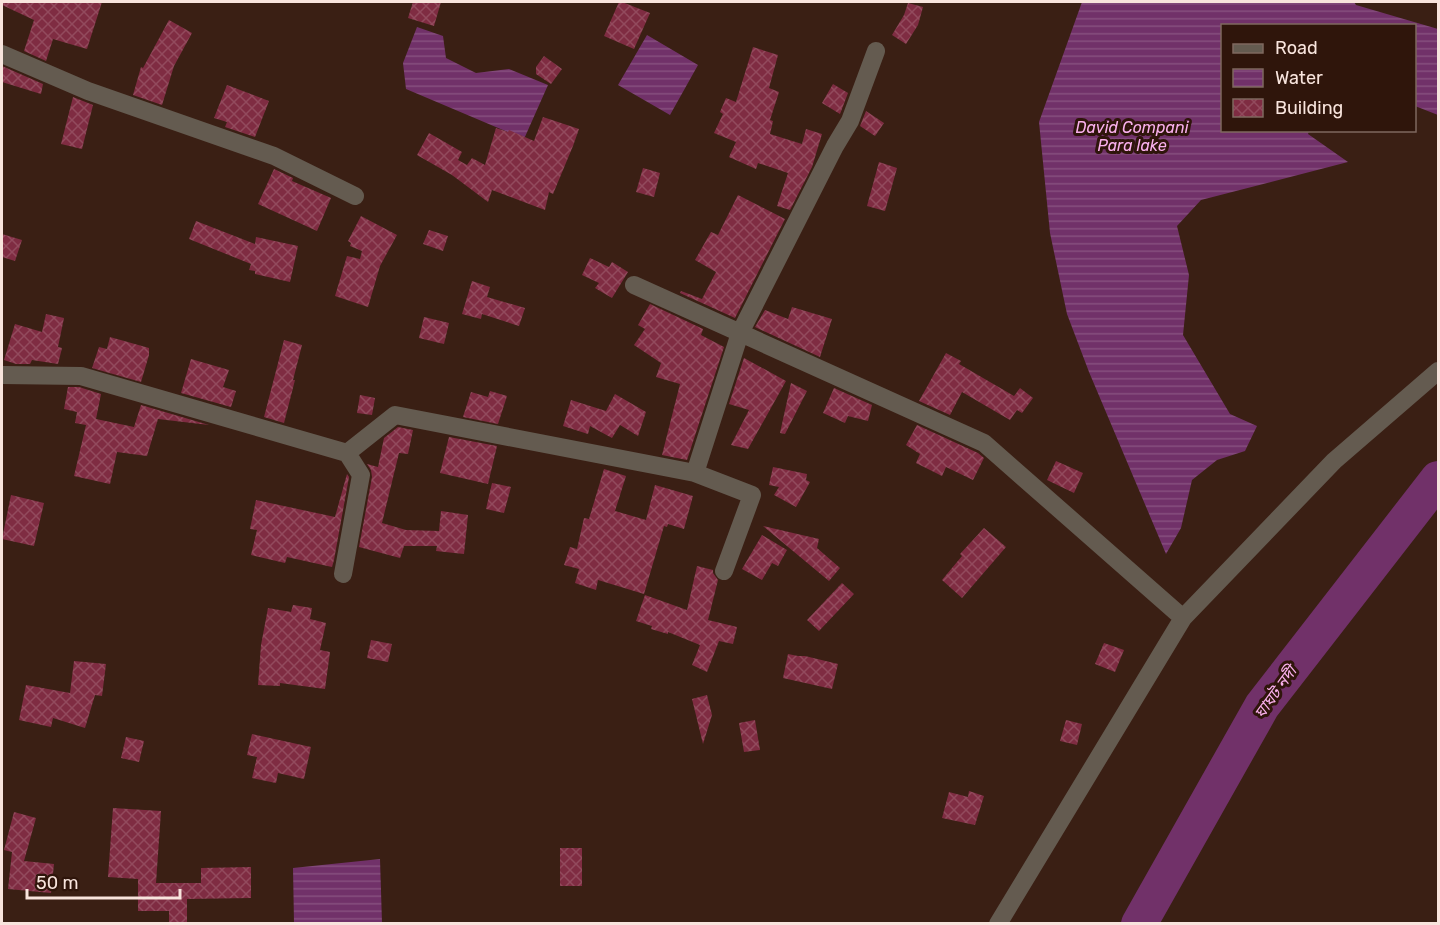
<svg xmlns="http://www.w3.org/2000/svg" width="1440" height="925" font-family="Rubik,'Noto Sans Bengali',sans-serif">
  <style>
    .water { fill: url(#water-rules) }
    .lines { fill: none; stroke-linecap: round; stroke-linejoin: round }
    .river { stroke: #713169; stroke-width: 36 }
    .building { fill: url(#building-cross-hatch) }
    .street { stroke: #645b50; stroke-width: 18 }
    .labels { text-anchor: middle; stroke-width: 6; stroke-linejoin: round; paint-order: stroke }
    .water-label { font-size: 16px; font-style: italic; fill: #fab0ed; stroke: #2f150b }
  </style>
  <defs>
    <pattern id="water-rules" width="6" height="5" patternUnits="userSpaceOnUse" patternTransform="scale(1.5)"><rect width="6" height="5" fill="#713169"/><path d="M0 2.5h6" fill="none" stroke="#864f7e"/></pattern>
    <pattern id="building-cross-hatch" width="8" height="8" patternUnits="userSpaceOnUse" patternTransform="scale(1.5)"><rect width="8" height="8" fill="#7f2c42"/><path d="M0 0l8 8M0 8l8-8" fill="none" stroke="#924a5d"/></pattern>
  </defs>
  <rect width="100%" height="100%" fill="#3a1f14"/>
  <path class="water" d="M1082 2H1354L1356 5 1438 29V115L1415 106 1414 26H1222V130L1309 131 1308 134 1348 162 1201 200 1177 226 1189 275 1183 335 1230 414 1257 426 1245 451 1217 460 1192 480 1181 528 1166 554 1089 372 1067 314 1050 233 1039 122Z
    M417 27 443 36 446 58 476 73 509 69 548 85 524 139 406 89 403 63Z
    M647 35 698 65 670 115 618 85Z
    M380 859 382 923H294L293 868Z"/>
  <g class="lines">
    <path class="river" d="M1139 924 1262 706 1438 479"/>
  </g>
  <path class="building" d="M2 2H102L87 49 53 39 46 61 24 51 34 20 2 5Z
    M413 2H441L434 26 408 18Z
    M619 2H622L650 13 634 49 604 36Z
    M908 3 923 7 918 25 906 44 892 35 904 15Z
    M169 20 192 33 174 66 162 105 133 95 141 67 143 68Z
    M753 47 778 55 769 88 779 92 770 120 773 121 770 134 802 144 806 129 822 134 812 167 790 210 777 206 788 173 758 163 756 169 729 157 736 142 714 133 723 114 720 112 726 98 736 102Z
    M544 56 562 69 551 84 536 74V67Z
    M2 66 43 84 41 94 2 82Z
    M833 84 848 93 840 114 822 103Z
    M227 85 269 101 255 137 225 127 227 122 214 118Z
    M73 97 93 105 82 149 61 144Z
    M866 111 884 123 875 136 860 126Z
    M543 117 579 129 573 146 553 194 549 192 545 210 492 190 488 202 452 175 417 155 429 133 462 152 458 160 467 165 472 158 485 165 496 128 508 132 509 130 534 141Z
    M879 162 897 168 885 211 867 206Z
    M643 168 660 173 654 197 636 192Z
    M274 169 293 178 292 181 331 198 317 231 258 204Z
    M738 195 785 219 735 318 680 293 681 291 702 299 716 272 695 260 711 232 718 235Z
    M361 216 397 235 380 266 368 307 335 296 347 256 360 259 362 251 350 246 351 243 348 241Z
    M196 221 255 244 256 237 298 246 290 282 255 274V271L249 270 251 264 189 239Z
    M429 230 448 236 443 251 423 244Z
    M2 234 22 240 15 261 2 257Z
    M590 258 609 267 612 262 628 272 612 298 595 288 599 283 582 275Z
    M472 281 490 287 487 297 525 308 519 326 482 314 481 319 462 314Z
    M650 304 703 329 701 335 724 347 687 460 662 455 680 384 656 377 661 363 634 345 645 329 638 325Z
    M792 307 832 319 820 357 755 327 765 310 788 319Z
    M46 314 64 318 58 347 62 348 58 364 32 360 30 364H16L4 360 15 324 42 332Z
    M424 317 449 323 444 344 419 338Z
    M110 337 149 348V355L141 382 92 368 99 347 107 349Z
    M284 340 302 345 293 380H295L284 423 264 417Z
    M946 353 961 361 959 364 1014 396 1020 388 1033 398 1022 413 1017 410 1010 420 962 392 950 415 919 401Z
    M744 358 786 381 748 449 731 445 749 410 729 404Z
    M191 359 229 370 223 387 236 391 231 407 181 393Z
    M791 383 807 391 785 434 780 433Z
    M68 387H79L101 394 96 419 134 427 141 405 209 425 158 419 147 456 117 452 110 484 74 476 86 425 75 423 77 412 64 409Z
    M834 388 872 405 868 421 848 416 845 423 823 413Z
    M490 391 507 396 498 424 463 417 471 392 488 397Z
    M615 394 646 412 638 436 620 425 612 438 590 426 588 434 563 426 571 400 606 411Z
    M360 395 375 398 372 415 357 413Z
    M917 425 978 453 984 458 973 480 946 467 942 476 916 463 920 454 906 445Z
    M398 427 413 430 408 454 399 453 382 523 406 530 439 531 441 511 468 515 464 554 436 551 437 546H404L400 558 359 547 372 477 371 470 367 464 378 467 384 438Z
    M449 437 497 446 488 484 440 473Z
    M1056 461 1083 473 1074 493 1047 480Z
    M773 467 807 474 806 480 810 482 796 507 774 495 779 487 769 485Z
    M604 469 626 476 615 511 646 520 655 485 693 496 684 529 668 524 667 527 664 526 644 594 598 580 596 590 575 583 579 569 564 565 570 547 577 549 584 518 589 519Z
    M347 474 349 477 334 560 332 567 287 557 285 563 251 555 257 530 250 529 256 500 335 517Z
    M492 483 511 487 504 513 486 509Z
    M11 495 44 503 34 546 2 539Z
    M763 526 819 539 817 548 840 568 829 581Z
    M984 528 1006 547 962 598 942 580 962 556 960 554Z
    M762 535 787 550 778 566 772 563 762 580 742 569Z
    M697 566 713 570V573L718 580 708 620 737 627 733 644 719 641 707 672 692 665 700 645 668 632V634L651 629 652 626 636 621 645 595 687 610Z
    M842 583 854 594 819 631 807 620Z
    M293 605 312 608 310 619 326 623 320 650 330 652 325 689 280 683V686L258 685 261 645 268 608 291 612Z
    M371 640 392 644 388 662 367 658Z
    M1104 643 1124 650 1115 672 1095 664Z
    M788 654 798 656H805L838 664 832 689 783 678Z
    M74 661 106 664 102 696 95 695 85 728 53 718 51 727 19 720 26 685 70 693Z
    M707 695 712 715 703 744 692 699Z
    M755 720 760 750 744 752 739 723Z
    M1066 720 1082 724 1077 745 1060 741Z
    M252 734 311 747 304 779 278 773 276 783 252 778 257 757 247 755Z
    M126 737 144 741 139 762 121 758Z
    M969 791 984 796 975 825 942 818 949 792 968 797Z
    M113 808 161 811 156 883H201V868L251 867V898L187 899V924H169V911H138V879L108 877Z
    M14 812 36 818 24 861 54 864 51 893 8 889 12 852 4 850Z
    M560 848H582V886H560Z"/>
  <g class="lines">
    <path class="street" d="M2 54 88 91 274 156 355 196
      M634 285 984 443 1183 618
      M2 375 81 376 347 453 395 415 695 473 752 495 724 571
      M695 473 740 333 835 146 850 121 876 51
      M343 574 361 475 347 453
      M998 924 1183 618 1334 461 1438 371"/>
  </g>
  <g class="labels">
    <g class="water-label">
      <text x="1132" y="133">David Compani<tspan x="1132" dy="18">Para lake</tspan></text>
      <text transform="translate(1275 692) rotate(-54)" y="6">ঘাঘট নদী</text>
    </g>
  </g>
  <rect width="1440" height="925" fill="none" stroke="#f8e4dd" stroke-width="6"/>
  <rect x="1221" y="24" width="195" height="108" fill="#2f150b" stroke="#7f685f" stroke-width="1.5"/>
  <rect x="1233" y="44" width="30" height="9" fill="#645b50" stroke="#7f685f" stroke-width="1.5"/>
  <text x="1275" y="54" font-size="18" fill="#f8e4dd">Road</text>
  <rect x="1233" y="69" width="30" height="18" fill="url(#water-rules)" stroke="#7f685f" stroke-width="1.5"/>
  <text x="1275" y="84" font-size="18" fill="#f8e4dd">Water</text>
  <rect x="1233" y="99" width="30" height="18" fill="url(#building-cross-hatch)" stroke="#7f685f" stroke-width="1.5"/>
  <text x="1275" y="114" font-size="18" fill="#f8e4dd">Building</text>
  <path d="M27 889v9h153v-9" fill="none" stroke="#f8e4dd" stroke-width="3"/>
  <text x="36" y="889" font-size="18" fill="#f8e4dd" stroke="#2f150b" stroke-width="4.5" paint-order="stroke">50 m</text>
</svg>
